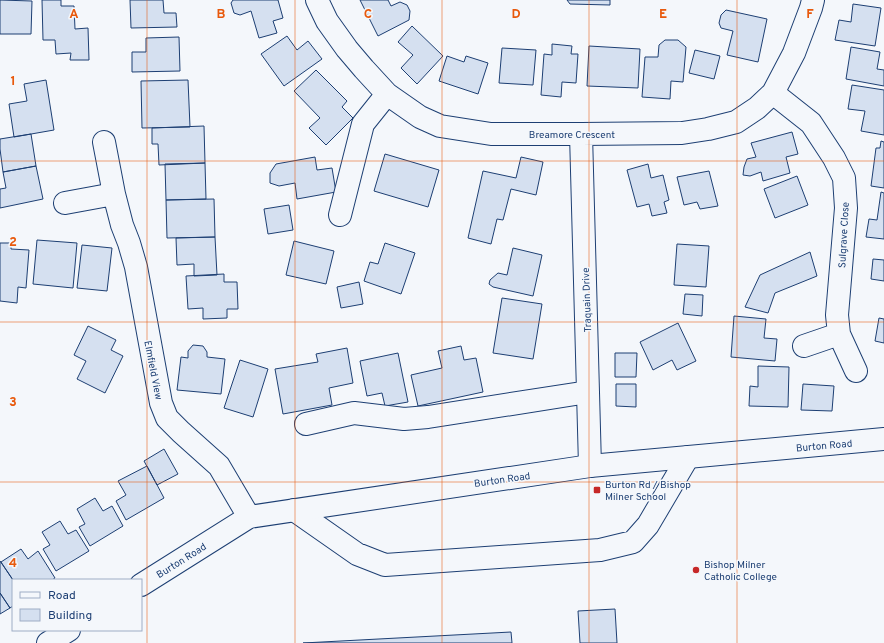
<svg xmlns="http://www.w3.org/2000/svg" width="884" height="643" font-family="Overpass,sans-serif">
  <style>
    .building { fill: #d5e0f0; stroke: #1d3f73 }
    .lines { fill: none; stroke-linecap: round; stroke-linejoin: round }
    .minor-casing { stroke: #1d3f73; stroke-width: 24 }
    .major-casing { stroke: #1d3f73; stroke-width: 24 }
    .minor { stroke: #f4f7fb; stroke-width: 22 }
    .major { stroke: #f4f7fb; stroke-width: 22 }
    .grid { fill: none; stroke: #e8590c; stroke-width: 1; stroke-opacity: 0.55 }
    .poi-dot { fill: #c62828; stroke: #f4f7fb; stroke-width: 1.5 }
    .labels { text-anchor: middle; stroke-width: 3; stroke-linejoin: round; paint-order: stroke }
    .street-label { font-size: 10px; fill: #1d3f73; stroke: #f4f7fb }
    .poi-label { font-size: 10px; fill: #1d3f73; stroke: #f4f7fb; text-anchor: start }
    .grid-label { font-size: 13px; text-anchor: middle; font-weight: bold; fill: #e8590c; stroke: #f4f7fb; stroke-width: 3; stroke-linejoin: round; paint-order: stroke }
  </style>
  <rect width="100%" height="100%" fill="#f4f7fb"/>
  <path class="building" d="M0 0 32 1 31 34H0Z
    M42 0H61V6H74L75 29 88 28 89 60H70L71 53 56 54 55 40H43Z
    M130 0H163L164 13H176L177 27 131 28Z
    M233 0H278L283 18 273 21 277 33 259 38 251 11 240 15 234 13 231 3Z
    M360 0H388L391 6 400 2 407 5 410 11 409 20 378 36Z
    M567 0H610V5L570 4Z
    M853 4 881 8 875 46 835 40 839 20 851 22Z
    M726 10 767 19 758 62 727 55 733 31 721 28 719 23 721 15Z
    M412 26 443 56 417 84 401 68 413 55 398 42Z
    M287 36 297 50 308 41 322 59 284 86 261 54Z
    M179 37 180 71 132 72V52H146V38Z
    M665 40H678L686 47 683 82 671 81 670 99 642 97 645 57H658L659 45Z
    M552 44 572 46 571 54H578L576 83 562 82 561 97 541 95 544 54 552 55Z
    M589 46 640 49 638 88 587 86Z
    M851 47 880 52 877 69 884 70V86L846 79Z
    M502 48 536 50 533 85 499 83Z
    M695 50 720 56 714 79 689 73Z
    M447 56 464 62 466 56 488 63 478 94 439 81Z
    M316 70 347 101 342 107 353 118 326 145 309 128 320 118 294 91Z
    M46 80 54 130 14 137 9 104 27 101 24 84Z
    M188 80 190 127 142 128 141 81Z
    M852 85 884 90V135L861 131 865 111 848 109Z
    M204 126 205 163 159 165 158 144H152V128Z
    M792 132 798 154 786 157 790 173 763 181 761 172 750 176 743 175 744 167 747 159 756 157 751 143Z
    M31 134 36 166 3 172 0 149V139Z
    M881 141 884 142V188L871 186 876 148H880Z
    M385 154 439 170 428 207 374 191Z
    M315 157 317 170 332 168 336 192 297 199 295 183 279 186 270 183V173L276 164Z
    M521 157 543 162 536 195 511 189 503 220 497 219 491 244 468 238 483 171 516 178Z
    M205 163 206 199 166 200 165 164Z
    M648 164 651 178 663 175 669 200 664 202 667 213 652 216 649 204 637 207 627 170Z
    M36 166 43 199 0 208V189L6 188 3 172Z
    M709 171 718 206 700 209 697 202 684 205 677 177Z
    M797 176 808 205 775 218 764 189Z
    M881 192 884 193V239L866 237 869 219 877 220Z
    M214 199 215 237 167 238 166 200Z
    M289 205 293 230 268 234 264 209Z
    M215 237 217 275 194 276V264L177 265 176 238Z
    M37 240 77 243 73 288 33 284Z
    M294 241 334 251 326 284 286 275Z
    M0 243H11V249L29 250 26 288 18 287 17 303 0 301Z
    M385 243 415 253 401 294 364 281 370 262 378 264Z
    M677 244 709 246 706 287 674 285Z
    M82 245 112 248 107 291 77 288Z
    M513 248 542 255 533 296 493 287 489 284 490 280 498 273 507 275Z
    M810 252 817 276 775 293 768 313 745 307 760 275Z
    M873 259 884 260V281L871 279Z
    M224 274V282H237L238 309H227V318L203 319V308L188 309 186 276Z
    M359 282 363 304 341 308 337 287Z
    M685 294 703 295 702 316 683 314Z
    M502 298 542 304 533 359 493 353Z
    M734 316 766 319 764 338 777 339 775 361 731 357Z
    M879 318 884 319V343L875 341Z
    M678 323 696 361 677 370 672 360 653 370 640 342Z
    M88 326 116 340 111 350 123 356 105 393 77 379 86 361 74 355Z
    M193 345 203 346 207 352V357L225 359 221 394 177 390 181 357 188 358V351Z
    M461 346 464 360 476 358 483 392 418 406 411 375 442 368 438 351Z
    M347 348 353 383 329 388 332 405 283 414 275 369 318 362 316 354Z
    M398 353 408 402 385 406 382 393 367 396 360 361Z
    M615 353H637L636 377H615Z
    M240 360 268 369 253 417 224 408Z
    M758 366 789 367 788 407 749 406 750 386 758 387Z
    M616 384H636V407L616 406Z
    M803 384 834 386 832 411 801 410Z
    M164 449 178 474 157 485 144 461Z
    M147 466 164 498 126 520 116 501 126 495 118 481Z
    M95 498 103 511 112 506 123 526 90 546 79 527 85 524 77 509Z
    M60 521 68 534 76 530 89 551 56 571 43 549 50 545 42 532Z
    M21 549 28 559 38 551 55 578 52 580H13L1 562Z
    M0 561 13 580V606L10 608 0 593Z
    M0 593 10 608 0 614Z
    M615 609 617 643H580L578 611Z
    M511 632 512 643H303Z"/>
  <g class="lines">
    <g class="minor-casing">
      <path id="minor" d="M317 0 327 21 347 49 364 69 387 94 420 117 440 126 491 134H581L682 133 708 129 736 122 757 108 773 93 794 53 811 8 813 0
        M773 93 811 123 834 158 844 178 846 208 837 315 839 334 856 371
        M581 134 590 466
        M104 142 114 194 122 225 129 243 136 267 161 403 167 418 181 432 219 466 249 517
        M65 203 114 194
        M340 215 363 124 387 94
        M804 346 839 334
        M306 424 354 413 404 419 428 417 588 392
        M294 510 357 554 385 565 600 550 633 542 648 525 688 457"/>
    </g>
    <g class="major-casing">
      <path id="major" d="M141 585 249 517 590 466 884 439
        M48 643 69 630"/>
    </g>
    <use href="#minor" class="minor"/>
    <use href="#major" class="major"/>
  </g>
  <path class="grid" d="M147 0V643M295 0V643M442 0V643M589 0V643M737 0V643M0 161H884M0 322H884M0 482H884"/>
  <g class="poi-dot">
    <rect x="593" y="486" width="8" height="8" rx="2"/>
    <circle cx="696" cy="570" r="4"/>
  </g>
  <g class="labels">
    <g class="street-label">
      <text x="572" y="138">Breamore Crescent</text>
      <text transform="translate(843 235) rotate(-87)" y="4">Sulgrave Close</text>
      <text transform="translate(586 300) rotate(-92)" y="4">Traquain Drive</text>
      <text transform="translate(154 370) rotate(79)" y="4">Elmfield View</text>
      <text transform="translate(824 445) rotate(-5)" y="4">Burton Road</text>
      <text transform="translate(502 479) rotate(-8)" y="4">Burton Road</text>
      <text transform="translate(181 560) rotate(-32)" y="4">Burton Road</text>
    </g>
    <g class="poi-label">
      <text x="605" y="488">Burton Rd / Bishop<tspan x="605" dy="12">Milner School</tspan></text>
      <text x="704" y="568">Bishop Milner<tspan x="704" dy="12">Catholic College</tspan></text>
    </g>
  </g>
  <g class="grid-label">
    <text x="74" y="18">A</text>
    <text x="221" y="18">B</text>
    <text x="368" y="18">C</text>
    <text x="516" y="18">D</text>
    <text x="663" y="18">E</text>
    <text x="810" y="18">F</text>
    <text x="13" y="85">1</text>
    <text x="13" y="246">2</text>
    <text x="13" y="406">3</text>
    <text x="13" y="567">4</text>
  </g>
  <rect x="12" y="579" width="130" height="52" fill="#f4f7fb" stroke="#9eadc5"/>
  <rect x="20" y="592" width="20" height="6" fill="#f4f7fb" stroke="#9eadc5"/>
  <text x="48" y="599" font-size="12" fill="#1d3f73">Road</text>
  <rect x="20" y="609" width="20" height="12" fill="#d5e0f0" stroke="#9eadc5"/>
  <text x="48" y="619" font-size="12" fill="#1d3f73">Building</text>
</svg>
